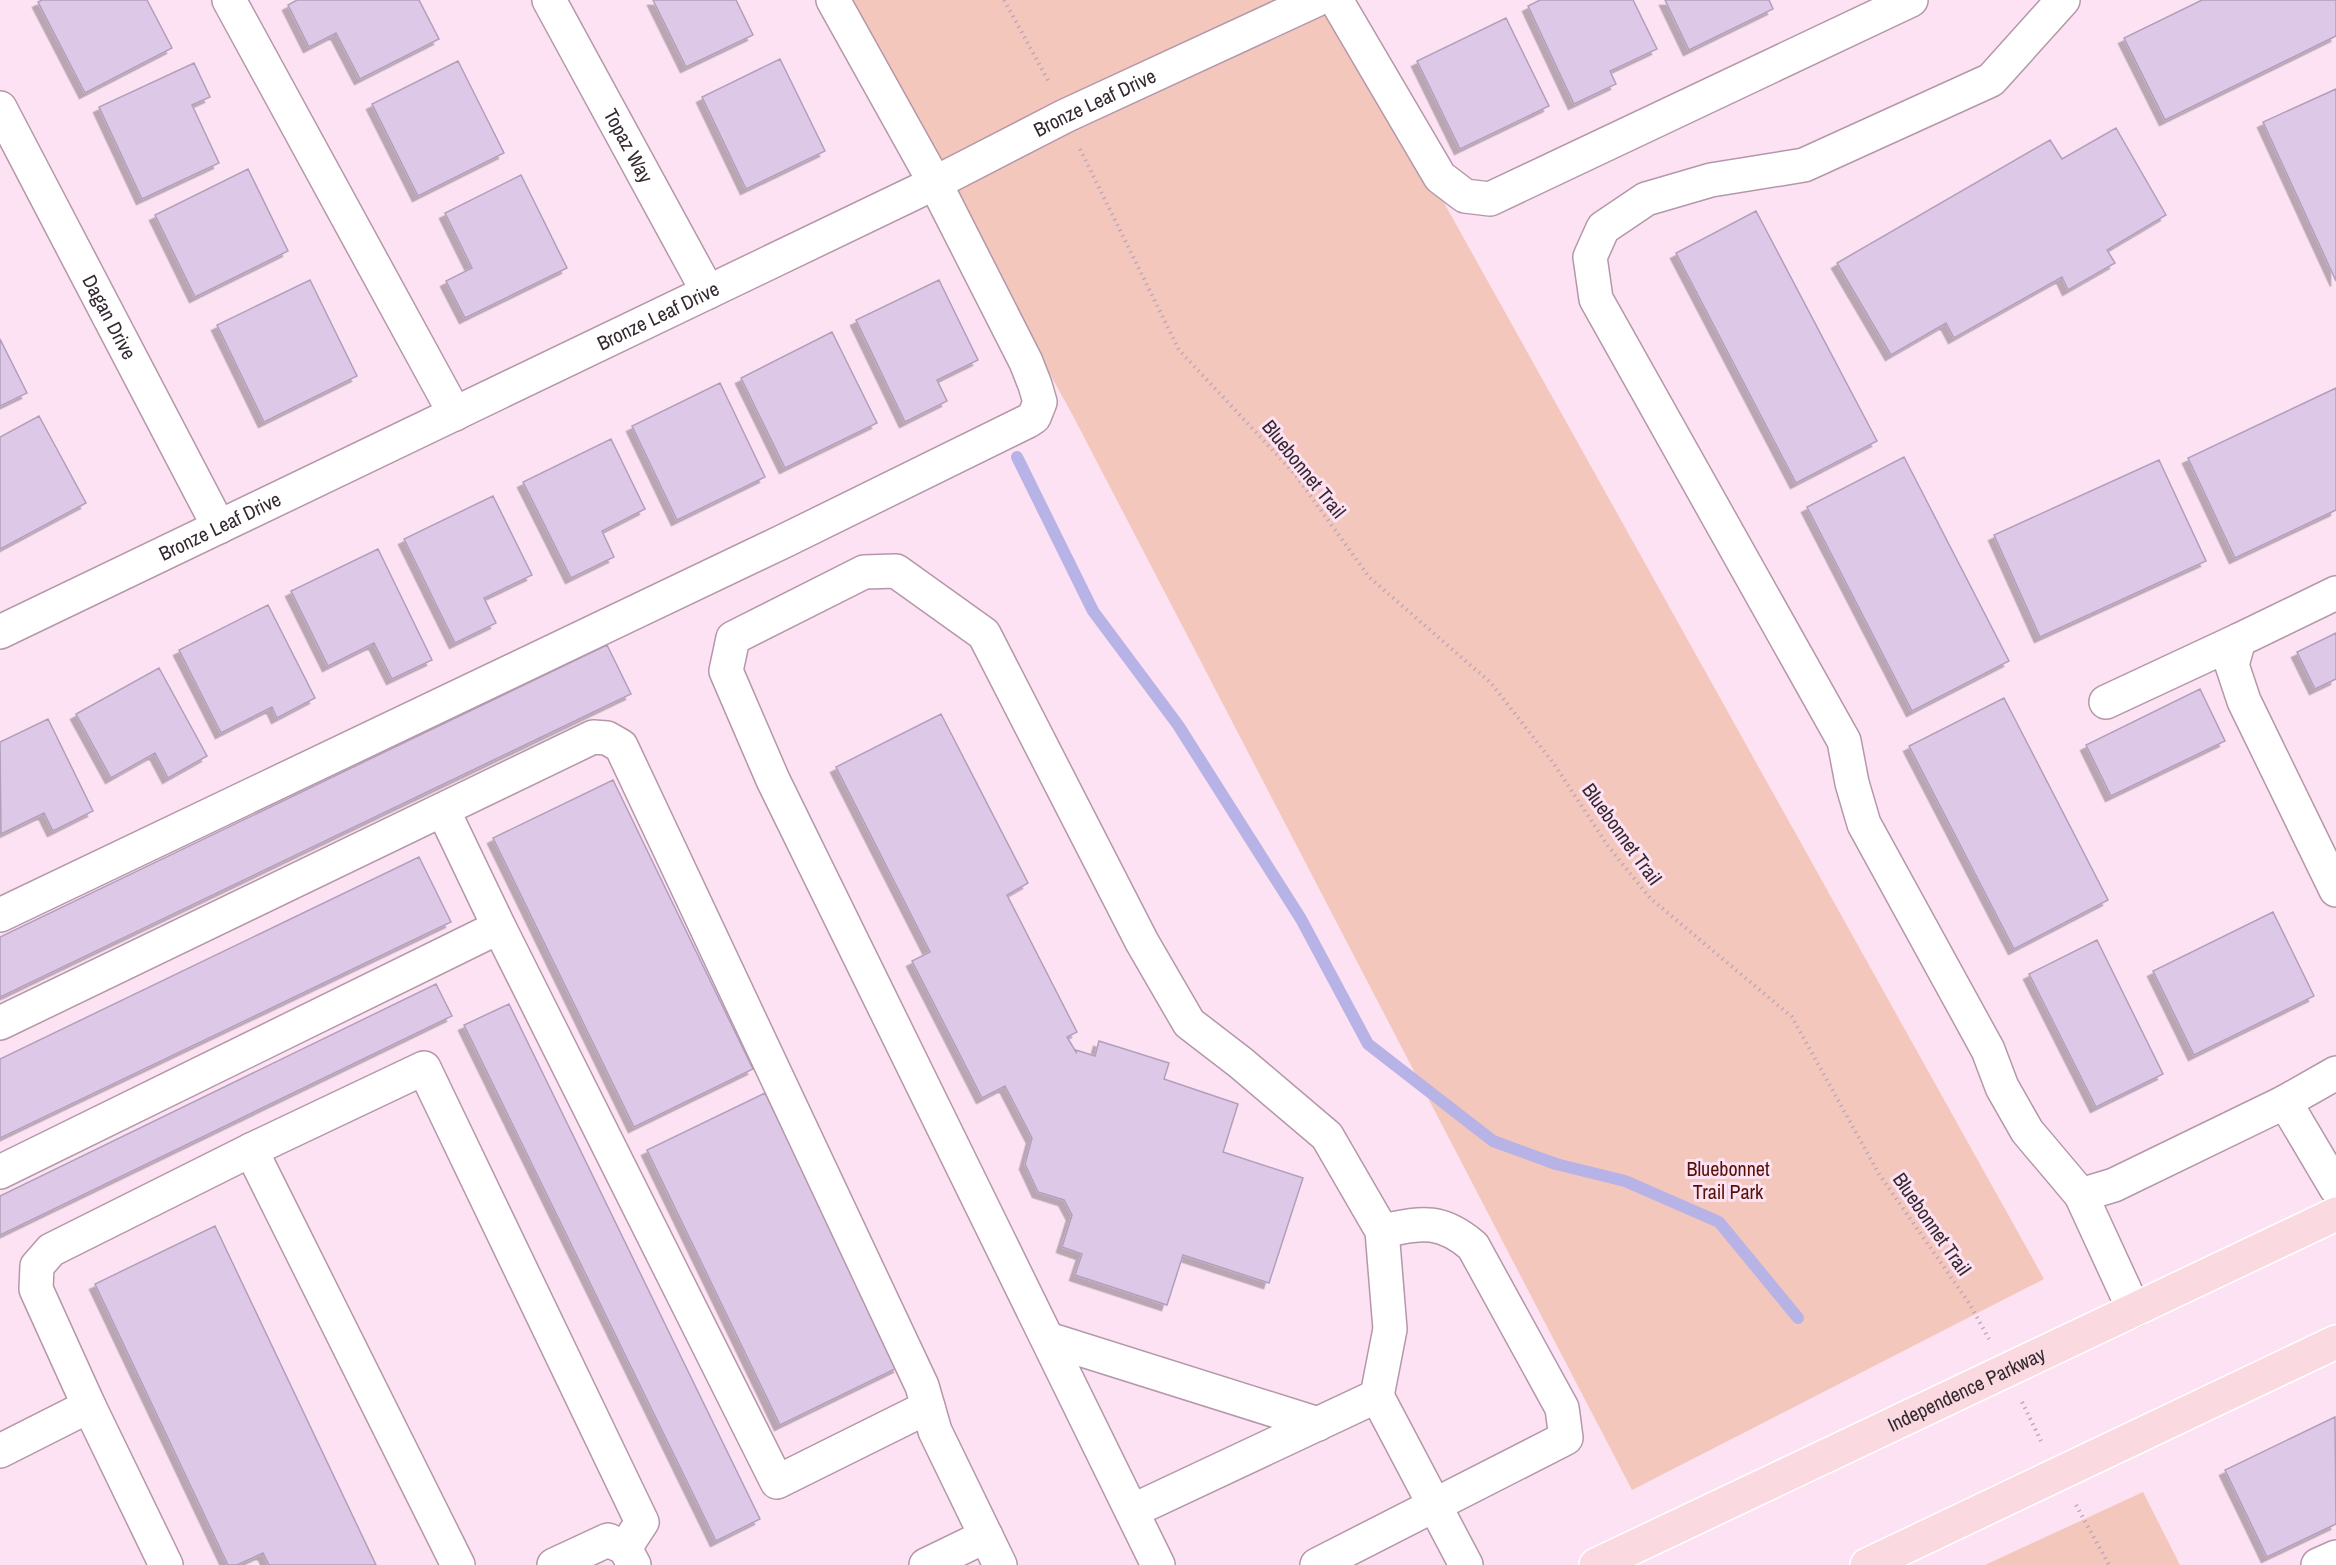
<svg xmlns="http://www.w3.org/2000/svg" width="2336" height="1565" font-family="'Archivo Narrow',sans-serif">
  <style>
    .green { fill: #f4c7bd }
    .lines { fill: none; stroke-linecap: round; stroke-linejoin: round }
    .stream { stroke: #b7b3e6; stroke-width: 12 }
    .building { fill: #ddc9e7; stroke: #b19fbb; stroke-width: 1.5; filter: url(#shadow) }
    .minor-casing { stroke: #b597aa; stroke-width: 36 }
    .major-casing { stroke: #fff; stroke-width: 36 }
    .path { stroke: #bfa9b7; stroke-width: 4; stroke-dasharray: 1.5 4.5; stroke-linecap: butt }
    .minor { stroke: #fff; stroke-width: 33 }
    .major { stroke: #fadae0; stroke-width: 33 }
    .labels { text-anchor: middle; stroke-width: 6; stroke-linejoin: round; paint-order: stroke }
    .street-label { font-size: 20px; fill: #352931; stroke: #fde2f3 }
    .park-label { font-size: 20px; fill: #551105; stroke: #fde2f3 }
  </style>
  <defs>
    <filter id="shadow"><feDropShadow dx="-5.5" dy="5.5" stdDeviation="0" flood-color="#0004"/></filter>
  </defs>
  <rect width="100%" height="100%" fill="#fde2f3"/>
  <path class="green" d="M844 0H1331L2044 1279 1632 1490 1072 414Z
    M2143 1492 2180 1565H1985Z"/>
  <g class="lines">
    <path class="stream" d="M1017 457 1093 611 1178 725 1301 919 1368 1044 1493 1141 1556 1164 1625 1181 1719 1222 1798 1318"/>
  </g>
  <path class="building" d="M42 0H147L172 48 85 93 38 2Z
    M297 0H419L439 39 360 79 336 33 309 47 288 5Z
    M653 0H736L753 35 686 67Z
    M1540 0H1633L1657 49 1610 71 1616 84 1574 104 1528 6Z
    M1665 0H1769L1773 9 1689 50Z
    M2202 0H2336V36L2165 120 2124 38Z
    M1506 18 1549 106 1460 149 1417 61Z
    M780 59 825 151 746 189 702 97Z
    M458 61 504 153 418 196 372 104Z
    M194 63 210 97 192 105 219 163 142 199 99 107Z
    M2336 89V281L2263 122Z
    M2116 128 2166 215 2107 250 2115 263 2068 290 2062 277 1954 338 1946 323 1891 355 1837 263 2050 140 2062 159Z
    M248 169 288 251 195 297 155 215Z
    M521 175 567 268 465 318 446 281 472 268 445 213Z
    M1756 211 1877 441 1796 483 1676 253Z
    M310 280 357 376 264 422 217 325Z
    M939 280 978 360 937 380 947 401 905 422 856 320Z
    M832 332 877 423 785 468 741 378Z
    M0 339 27 393 0 406Z
    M720 383 765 477 677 520 632 426Z
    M2336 388V510L2235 558 2188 458Z
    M39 416 86 503 0 549V437Z
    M611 439 645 509 602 531 614 557 571 578 523 482Z
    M1904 457 2009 661 1912 711 1807 507Z
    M2159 460 2206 561 2040 637 1994 535Z
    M493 496 532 575 484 598 496 623 455 643 404 539Z
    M378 549 432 660 392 679 374 643 328 666 291 591Z
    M268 605 315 698 277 718 272 707 221 733 179 650Z
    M2336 633V679L2315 689 2297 652Z
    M607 645 631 694 0 997V937Z
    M159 668 207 756 168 778 155 753 111 778 76 714Z
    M2200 689 2225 741 2111 796 2086 745Z
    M2004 698 2108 900 2014 949 1909 746Z
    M941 714 1028 883 1007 895 1077 1032 1067 1037 1076 1052V1050L1095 1056 1099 1041 1169 1063 1164 1079 1238 1104 1223 1152 1303 1178 1269 1283 1183 1255 1167 1305 1075 1275 1082 1254 1062 1247 1072 1215 1064 1200 1038 1192 1025 1164 1032 1138 1005 1086 982 1098 912 961 930 952 836 767Z
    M48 719 93 811 53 831 44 813 1 834 0 742Z
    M613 780 753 1069 634 1127 493 838Z
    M419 857 451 922 0 1138V1059Z
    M2273 912 2314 996 2194 1055 2153 971Z
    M2097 940 2163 1074 2096 1107 2029 974Z
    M436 984 452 1016 0 1235V1196Z
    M509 1004 760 1519 716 1541 464 1025Z
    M765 1093 899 1367 780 1425 647 1150Z
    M215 1226 376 1565H269L263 1553 237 1565H228L95 1284Z
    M2335 1417 2336 1524 2267 1557 2225 1470Z"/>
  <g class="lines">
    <g class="minor-casing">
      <g id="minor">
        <path d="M229 0 455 414"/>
        <path id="s1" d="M549 0 708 292"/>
        <path d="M1336 0 1440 177 1465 196 1490 199 1911 0"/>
        <path d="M2063 0 1991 80 1804 165 1711 180 1646 199 1603 228 1590 257 1596 299 1844 741 1852 783 1864 824 1988 1050 2002 1087 2027 1131 2081 1195 2114 1185 2285 1102 2336 1073"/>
        <path id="s2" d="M0 108 219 527"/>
        <path d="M2336 593 2239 640 2232 665 2244 701 2336 890"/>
        <path id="s3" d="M0 632 935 183 1065 116 1316 0"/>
        <path d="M2106 702 2239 640"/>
        <path d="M0 915 784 541 1028 421 1034 417 1040 402 1035 385 1026 362 935 183 833 0"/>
        <path d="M499 927 777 1482 928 1407"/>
        <path d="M0 1023 593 737 607 738 621 746 922 1386 935 1431 1000 1565"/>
        <path d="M2285 1102 2336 1188"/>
        <path d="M251 1150 424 1068 642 1522 625 1548"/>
        <path d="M0 1172 499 927 443 810"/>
        <path d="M2081 1195 2134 1310"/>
        <path d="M1048 1339 1318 1424"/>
        <path d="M0 1451 89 1406"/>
        <path d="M1132 1511 1377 1396"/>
        <path d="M166 1565 89 1406 36 1289 37 1266 51 1250 251 1150 458 1565"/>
        <path d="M554 1565 608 1540 625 1548 634 1565"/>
        <path d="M926 1565 986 1536"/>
        <path d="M1158 1565 773 780 726 671 733 638 864 572 896 571 984 634 1142 942 1189 1023 1241 1063 1327 1136 1382 1231 1390 1329 1377 1396 1466 1565"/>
        <path d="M1317 1565 1566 1438 1562 1408 1473 1246C1440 1218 1422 1223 1382 1231"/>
        <path d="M2318 1565 2336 1557"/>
      </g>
    </g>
    <g class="major-casing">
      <g id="major">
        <path id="s4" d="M1596 1565 2336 1214"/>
        <path d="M1867 1565 2336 1342"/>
      </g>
    </g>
    <path class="path" d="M1004 0 1049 82
      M1080 149 1179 350 1294 473 1369 577 1491 683 1554 764 1608 846 1650 898 1792 1017 1879 1174 1969 1303 1989 1339
      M2022 1402 2041 1441
      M2076 1505 2109 1565"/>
    <use href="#minor" class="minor"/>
    <use href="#major" class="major"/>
  </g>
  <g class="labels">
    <g class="street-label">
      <text dy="7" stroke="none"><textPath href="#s3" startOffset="1216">Bronze Leaf Drive</textPath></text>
      <text dy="7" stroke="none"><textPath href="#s1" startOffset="166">Topaz Way</textPath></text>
      <text dy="7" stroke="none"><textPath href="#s3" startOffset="730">Bronze Leaf Drive</textPath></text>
      <text dy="7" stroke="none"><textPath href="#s2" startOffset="236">Dagan Drive</textPath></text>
      <text transform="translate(1304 469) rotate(51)" y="7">Bluebonnet Trail</text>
      <text dy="7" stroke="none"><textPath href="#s3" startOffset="244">Bronze Leaf Drive</textPath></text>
      <text transform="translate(1622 834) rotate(54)" y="7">Bluebonnet Trail</text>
      <text transform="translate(1932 1224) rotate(55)" y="7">Bluebonnet Trail</text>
      <text dy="7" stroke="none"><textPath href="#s4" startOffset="410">Independence Parkway</textPath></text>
    </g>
    <g class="park-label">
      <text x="1728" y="1176">Bluebonnet<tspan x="1728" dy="23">Trail Park</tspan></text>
    </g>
  </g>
</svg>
